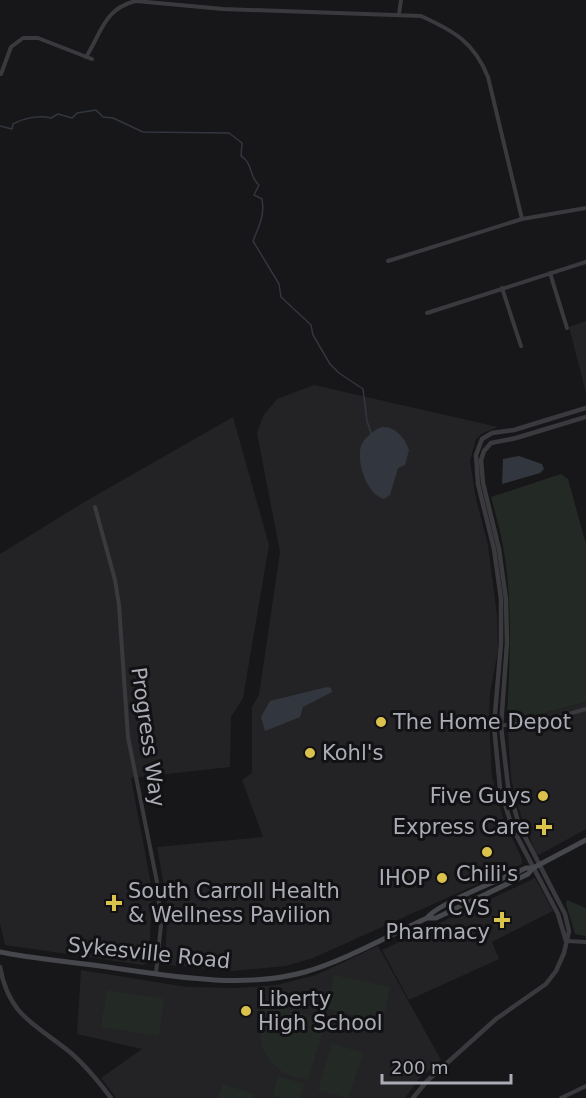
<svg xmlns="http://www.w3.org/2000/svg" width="586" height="1098" font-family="'DejaVu Sans',sans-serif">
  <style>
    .built { fill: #232325 }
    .green { fill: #232a25 }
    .water { fill: #32373f }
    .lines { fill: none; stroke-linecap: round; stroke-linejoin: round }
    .stream { stroke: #32373f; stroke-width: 1.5 }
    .minor { stroke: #3a3a3e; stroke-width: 4 }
    .tertiary { stroke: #3a3a3e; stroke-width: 4.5 }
    .secondary { stroke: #46474c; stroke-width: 5 }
    .poi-dot { fill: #dbc24c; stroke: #121113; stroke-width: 2 }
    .labels { text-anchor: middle; stroke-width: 6; stroke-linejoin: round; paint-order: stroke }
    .poi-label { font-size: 21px; fill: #aaacb6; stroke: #121113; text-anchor: start }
    .street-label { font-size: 21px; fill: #aaacb6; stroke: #121113 }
  </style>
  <rect width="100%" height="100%" fill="#171618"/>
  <path class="built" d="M586 321V393L569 327Z
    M314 385 498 427 483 433 476 439 470 461 476 499 488 545 497 615 498 650 490 693 489 720 492 777 504 821 522 859V864L313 958 286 966 231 971 169 965 165 958 168 908 157 847 263 837 242 780 252 773V707L259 695 280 552 257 433 263 416 277 399Z
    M233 417 269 545 243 698 231 717 230 767 131 778 152 889 149 961 143 965 5 945 0 924V554L86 501Z
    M586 702V829L539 855 536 853 521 816 515 795 511 778 507 716 537 715Z
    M535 878 553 911 492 942 499 959 409 1000 382 950Z
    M378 946 441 1060 419 1079 405 1098H116L101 1078 142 1049 77 1034 81 970 187 987 238 988 277 985 316 975Z"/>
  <path class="green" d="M561 474 568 479 586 544V702L537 715 507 716C510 659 513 603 503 546 500 529 495 513 491 497Z
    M567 900 586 908V936L575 934 566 904Z
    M334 975 390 987 383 1021 327 1009Z
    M107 990 164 999 159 1036 101 1027Z
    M266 1002 323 1020 325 1024 308 1080C300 1078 291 1076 285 1073 257 1058 256 1029 266 1002Z
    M332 1043 363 1053 348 1098 318 1090Z
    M278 1076 304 1084 300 1098H281L273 1095Z
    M223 1084 254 1094 253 1098H218Z"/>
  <path class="water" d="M382 427C395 426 405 438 409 450L405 465 398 468 390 495 384 499C367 495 356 462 361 446 364 438 374 430 382 427Z
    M519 456 542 464 544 469 540 473 502 484 503 459Z
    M327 687 331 688 332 692 303 707 300 717 265 731 261 717 270 701Z"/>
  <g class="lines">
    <path class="stream" d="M0 126 12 129 13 124C24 118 39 115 51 118L58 114 72 118 77 113 96 110 103 117 113 118 143 132 229 133 242 143 241 156C253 163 249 177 259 185L254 195 262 199C265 215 259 226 253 241L279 284 281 297 311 325 313 335 330 364 339 373 363 389 367 421 371 433"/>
    <path class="minor" d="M399 14 401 0
      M86 57C101 34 104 8 136 1L223 9 421 16C454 31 474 42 488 77L522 219
      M1 74 11 47 23 38H38L92 59
      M388 261 522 219 586 208
      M550 273 567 328
      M502 288 521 346
      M427 313 586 262
      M95 507 115 580 119 605 128 737 157 882 161 925 156 973
      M494 726 542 722 586 709
      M567 941 586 942
      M561 1098 586 1086"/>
    <path class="tertiary" d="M566 941 558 914 512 827 500 788 494 726 501 643V599L494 549 478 484 476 455 482 439 492 433 514 430 586 408
      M0 967C9 1017 36 1024 71 1053 86 1066 99 1082 111 1098
      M413 1098 427 1081 496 1019 546 984 556 971 564 953 569 931 565 914 519 825 508 786 501 726 507 643 506 599 499 549 483 483 481 460 484 451 491 443 516 438 586 417"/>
    <path class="secondary" d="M427 918H436L528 874 533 868 586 840
      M0 952C33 959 67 961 100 966 164 975 241 990 305 972 344 961 390 935 427 918 438 903 505 878 526 868H533"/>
  </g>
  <g class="poi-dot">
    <circle cx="381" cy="722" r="6"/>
    <circle cx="310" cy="753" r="6"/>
    <circle cx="543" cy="796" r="6"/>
    <path d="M541 818h6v6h6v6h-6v6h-6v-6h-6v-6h6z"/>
    <circle cx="487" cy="852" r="6"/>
    <circle cx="442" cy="878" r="6"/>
    <path d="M111 894h6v6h6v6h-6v6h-6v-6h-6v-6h6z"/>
    <path d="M499 911h6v6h6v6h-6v6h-6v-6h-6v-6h6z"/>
    <circle cx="246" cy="1011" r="6"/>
  </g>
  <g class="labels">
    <g class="poi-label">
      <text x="393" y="729">The Home Depot</text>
      <text x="322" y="760">Kohl's</text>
      <text x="531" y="803" text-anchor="end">Five Guys</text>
      <text x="530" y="834" text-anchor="end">Express Care</text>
      <text x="487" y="881" text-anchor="middle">Chili's</text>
      <text x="430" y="885" text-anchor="end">IHOP</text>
      <text x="128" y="898">South Carroll Health<tspan x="128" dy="24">&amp; Wellness Pavilion</tspan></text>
      <text x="490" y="915" text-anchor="end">CVS<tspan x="490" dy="24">Pharmacy</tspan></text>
      <text x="258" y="1006">Liberty<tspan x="258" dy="24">High School</tspan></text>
    </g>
    <g class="street-label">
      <text transform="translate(148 737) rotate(82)" y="7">Progress Way</text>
      <text transform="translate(149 953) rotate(6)" y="7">Sykesville Road</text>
    </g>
  </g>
  <path d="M382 1074v9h129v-9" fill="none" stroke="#aaacb6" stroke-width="3"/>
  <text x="391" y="1074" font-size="18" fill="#aaacb6" stroke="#121113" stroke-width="4.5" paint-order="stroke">200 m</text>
</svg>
